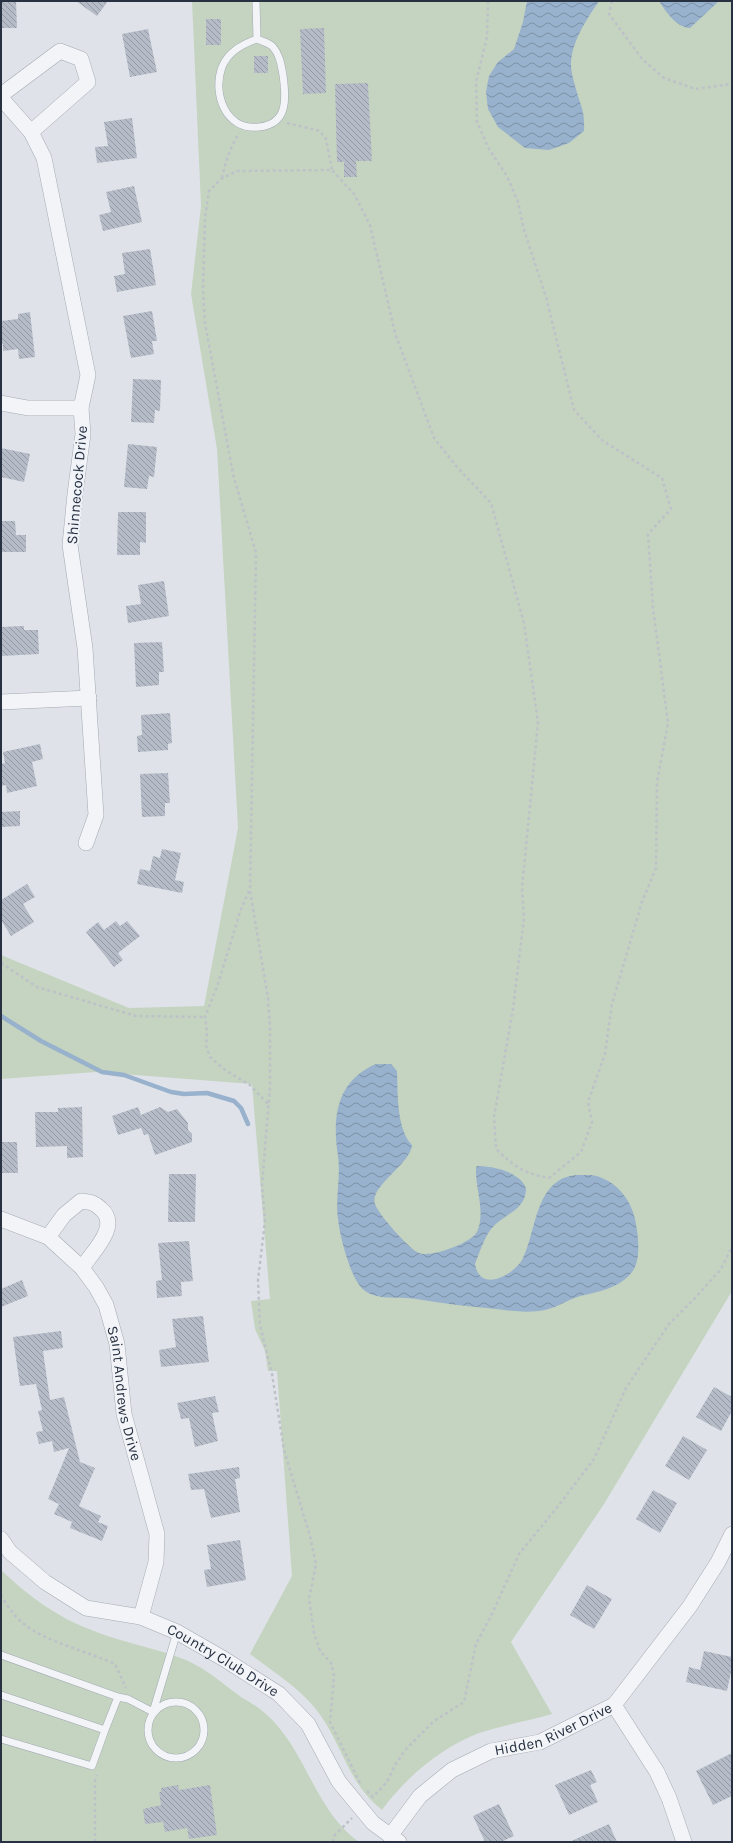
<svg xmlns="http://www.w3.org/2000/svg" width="733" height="1843" font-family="Karla,sans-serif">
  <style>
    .grass { fill: #c5d4c0 }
    .water { fill: url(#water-waves) }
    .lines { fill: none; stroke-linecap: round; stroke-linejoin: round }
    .stream { stroke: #98b1cc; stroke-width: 4.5 }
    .building { fill: url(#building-back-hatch) }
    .lane-casing { stroke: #a4aab4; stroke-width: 8 }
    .street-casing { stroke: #a4aab4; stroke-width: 16 }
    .path { stroke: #bdc1c8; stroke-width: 2.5; stroke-dasharray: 3 3; stroke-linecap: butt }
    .lane { stroke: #f2f4f7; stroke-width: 7 }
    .street { stroke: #f2f4f7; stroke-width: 15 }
    .labels { text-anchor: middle; stroke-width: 4; stroke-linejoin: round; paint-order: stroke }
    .street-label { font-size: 15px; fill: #273142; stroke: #eff2f7 }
  </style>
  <defs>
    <pattern id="water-waves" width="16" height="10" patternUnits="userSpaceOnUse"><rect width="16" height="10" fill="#98b1cc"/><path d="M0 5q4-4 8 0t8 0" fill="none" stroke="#7c91a7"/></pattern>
    <pattern id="building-back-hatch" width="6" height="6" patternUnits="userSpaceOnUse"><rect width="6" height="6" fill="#b6bcc7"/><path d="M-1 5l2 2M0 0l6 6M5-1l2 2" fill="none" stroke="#9499a3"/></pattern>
  </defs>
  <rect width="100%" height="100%" fill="#dfe3e9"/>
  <path class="grass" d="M192 1H732V1291L604 1504 511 1642 552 1714C528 1721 503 1725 479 1733 442 1747 405 1778 382 1810 349 1784 343 1748 321 1716 302 1689 276 1674 250 1654L292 1576 277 1371H268L265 1351 255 1329 251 1301 270 1299 252 1084 96 1072 1 1079V955L129 1008 204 1006 238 828 217 449 191 294 201 206Z
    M1 1570C28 1596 58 1618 94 1631 124 1643 156 1648 186 1660 207 1669 223 1684 241 1697 248 1701 255 1705 261 1710 306 1745 312 1808 359 1842H1Z"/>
  <path class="water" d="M527 1H599C587 19 571 42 571 65 571 72 574 82 576 89 581 108 585 110 584 131L569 143 549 150 525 148 498 127 488 109 486 92 489 76 498 62 514 49 523 22Z
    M659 1H719L690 28C676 27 666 12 659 1Z
    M376 1064H391L397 1071C398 1091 396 1129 412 1145 411 1164 369 1186 375 1204 378 1214 410 1250 419 1253 431 1258 471 1243 477 1232 486 1212 475 1188 476 1168L477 1166C494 1166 519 1172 526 1188 526 1213 501 1213 489 1232 483 1241 479 1254 475 1264 480 1293 512 1276 522 1260 537 1233 534 1177 578 1175 586 1175 595 1174 602 1178 619 1185 631 1201 635 1219 638 1234 642 1259 632 1272 622 1286 600 1292 584 1295 570 1298 559 1307 545 1310 526 1314 506 1310 486 1308 463 1306 440 1303 416 1299 399 1296 372 1302 360 1286 349 1272 340 1237 338 1219 335 1198 341 1177 338 1156 332 1118 336 1081 376 1064Z"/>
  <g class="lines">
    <path class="stream" d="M1 1016 41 1041 102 1072 124 1075 171 1092 184 1094 207 1093 234 1101 241 1108 248 1124"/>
  </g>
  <path class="building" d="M1 1H16L17 28H1Z
    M76 1H108L97 16Z
    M206 19H221V45H206Z
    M324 28 326 93 303 94 300 29Z
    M148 29 157 72 130 77 122 34Z
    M254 56H268V73H254Z
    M368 83 372 161H356L357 177H344V162H337L335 84Z
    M132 118 137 158 97 163 95 147 108 146 104 122Z
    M134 186 142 222 103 231 99 215 111 212 106 192Z
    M150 249 156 285 117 292 114 276 125 274 122 253Z
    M152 311 157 341H152L154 354 131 358 123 316Z
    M30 312 35 357 19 359 18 349 3 351V344H1V321L18 319V314Z
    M133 379 161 380 160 411 155 410 154 423 131 422Z
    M128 444 157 447 154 477 149 476 147 489 124 487Z
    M1 448 30 454 24 482 1 477Z
    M118 512H146V543L140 542V555H117Z
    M1 521H15L16 535H26V552H1Z
    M164 581 169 616 128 623 126 606 141 604 138 585Z
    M24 626V630H38L39 654 1 656V627Z
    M162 642 164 672H159V685L136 687 134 643Z
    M170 713 172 743 168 744V750L138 752 137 736 142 735 141 715Z
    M40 744 43 759 32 762 37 786 7 793 6 785 1 786V764L5 763 3 752Z
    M168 773 170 803H165V816L142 817 140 774Z
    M20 811V826L1 827V812Z
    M162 849 181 853 175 880 184 882 182 893 137 884 140 869 150 871 153 856 160 858Z
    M27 884 35 897 23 904 34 922 11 936 1 920V900Z
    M116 921 120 926 127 921 140 936 118 953 123 960 114 967 86 932 98 922 104 930Z
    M82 1107 83 1157 67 1158V1146L36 1147 35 1112H58V1108Z
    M138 1107 141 1115 160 1107 168 1112 177 1109 188 1123V1130L192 1134V1142L155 1155 148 1134 144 1135 141 1128 118 1135 112 1116Z
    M1 1142H17L18 1173H2Z
    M169 1174H196L195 1222H168Z
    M189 1241 193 1281 181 1282 182 1296 157 1298 156 1281 162 1280 158 1243Z
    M22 1280 28 1296 1 1307V1289Z
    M203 1316 209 1362 161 1367 159 1350 176 1347 172 1319Z
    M61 1331 63 1348 43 1351 50 1400 64 1397 80 1462 95 1468 79 1506 101 1516 98 1522 108 1526 102 1541 70 1528 72 1522 54 1514 59 1504 48 1499 69 1448 54 1452 52 1441 39 1444 36 1432 43 1431 38 1411 42 1410 36 1384 20 1386 13 1337Z
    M714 1387 732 1397V1411L721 1431 696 1417Z
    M215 1396 219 1412 212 1413 218 1441 195 1447 189 1418 181 1419 177 1403Z
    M683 1436 707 1450 689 1480 665 1466Z
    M239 1467 240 1478 235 1479 240 1512 211 1518 204 1489 191 1490 188 1474Z
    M653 1490 677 1503 660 1533 636 1519Z
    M240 1540 246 1580 207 1587 204 1570 211 1569 207 1545Z
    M587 1585 612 1599 594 1629 570 1615Z
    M704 1651 732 1657V1667L727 1691 686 1682 689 1667 700 1670Z
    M732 1753V1796L713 1805 696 1771Z
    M591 1770 597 1782 590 1785 598 1802 569 1815 555 1785Z
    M178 1785 179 1790 210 1785 217 1835 189 1839 187 1828 165 1832 163 1822 145 1824 143 1809 161 1805 159 1792H161V1788Z
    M499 1804 514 1836 501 1842H485L473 1816Z
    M609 1824 617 1842H569Z"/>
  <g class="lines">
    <g class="lane-casing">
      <path id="lane" d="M256 1 257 39
        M257 39C261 41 270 43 273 47 280 55 281 65 283 75 286 97 289 124 259 127 226 131 212 94 222 67 228 52 242 44 257 39Z
        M1 1655 118 1697
        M1 1695 105 1730 118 1697 128 1699 153 1712 177 1632
        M148 1730a28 28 0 1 1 56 0a28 28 0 1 1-56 0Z
        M1 1739 92 1766 105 1730"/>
    </g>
    <g class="street-casing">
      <g id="street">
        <path d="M1 95 60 51 81 59 88 82 31 132"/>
        <path d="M1 98 31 132 44 158 88 375 81 408 83 434 75 494 70 545 85 648 96 815 86 843"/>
        <path d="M1 403 28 408H81"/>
        <path d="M1 702 89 698"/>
        <path id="s1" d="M1 1219 48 1237 82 1268 96 1287 106 1305 117 1344 124 1414 157 1534 156 1562 141 1617"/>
        <path d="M48 1237 64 1215 81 1201C90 1202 94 1202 101 1209 121 1226 92 1252 82 1268"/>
        <path id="s2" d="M1 1539 10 1552 45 1582 86 1608 141 1617 177 1632 224 1659 279 1694 308 1724 339 1782 373 1823 399 1842"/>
        <path d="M614 1705 657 1772 669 1798 684 1842"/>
        <path id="s3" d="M390 1836 420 1796 452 1770 491 1751 540 1742 614 1705 690 1606 718 1562 732 1534"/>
      </g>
    </g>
    <path class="path" d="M612 1 609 14 642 59 664 78 695 89 732 84
      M287 123 320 131 326 139 332 170
      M222 178C225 163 231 146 239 133
      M249 891 241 909 218 984 205 1017 207 1032 206 1046 210 1057 225 1070 250 1085 269 1105
      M1 963 37 987 136 1016 205 1017
      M1 1595C7 1606 15 1617 24 1624 44 1641 89 1652 115 1664L126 1688
      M360 1783 330 1722 334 1676 331 1663 320 1651 314 1633 309 1599 316 1564 310 1536 284 1450 272 1374 260 1325 258 1280 265 1221 262 1185 270 1087V1027L268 998 250 891 256 553 233 474 205 323 203 291 205 218 209 191 221 179 237 171 332 170 354 194 370 225 395 333 434 438 457 467 491 503 524 623 538 723 522 888 524 918 513 1009 494 1117 496 1149C515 1167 523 1173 549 1178L581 1152 592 1122 588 1102 605 1054 612 1004 642 902 656 868 657 782 668 723 653 608 648 534 671 509 662 478 603 441 574 410 546 297 524 230 518 202 507 176 489 149 477 122 476 82 487 37 488 1
      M367 1791 373 1797 387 1782 395 1765 406 1749 434 1721 464 1702 476 1644 492 1614 519 1554 559 1505 594 1459 626 1388 669 1324 696 1297 721 1269 732 1247
      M95 1842V1781L97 1775
      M333 1842 334 1836 352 1818"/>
    <use href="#lane" class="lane"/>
    <use href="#street" class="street"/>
  </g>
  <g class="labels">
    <g class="street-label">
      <text transform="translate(77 485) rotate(-85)" y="5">Shinnecock Drive</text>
      <text dy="5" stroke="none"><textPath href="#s1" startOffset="231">Saint Andrews Drive</textPath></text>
      <text dy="5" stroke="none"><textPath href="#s2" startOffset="259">Country Club Drive</textPath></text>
      <text dy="5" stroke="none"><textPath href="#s3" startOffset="201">Hidden River Drive</textPath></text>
    </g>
  </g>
  <rect width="733" height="1843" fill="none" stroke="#273142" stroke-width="4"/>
</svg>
